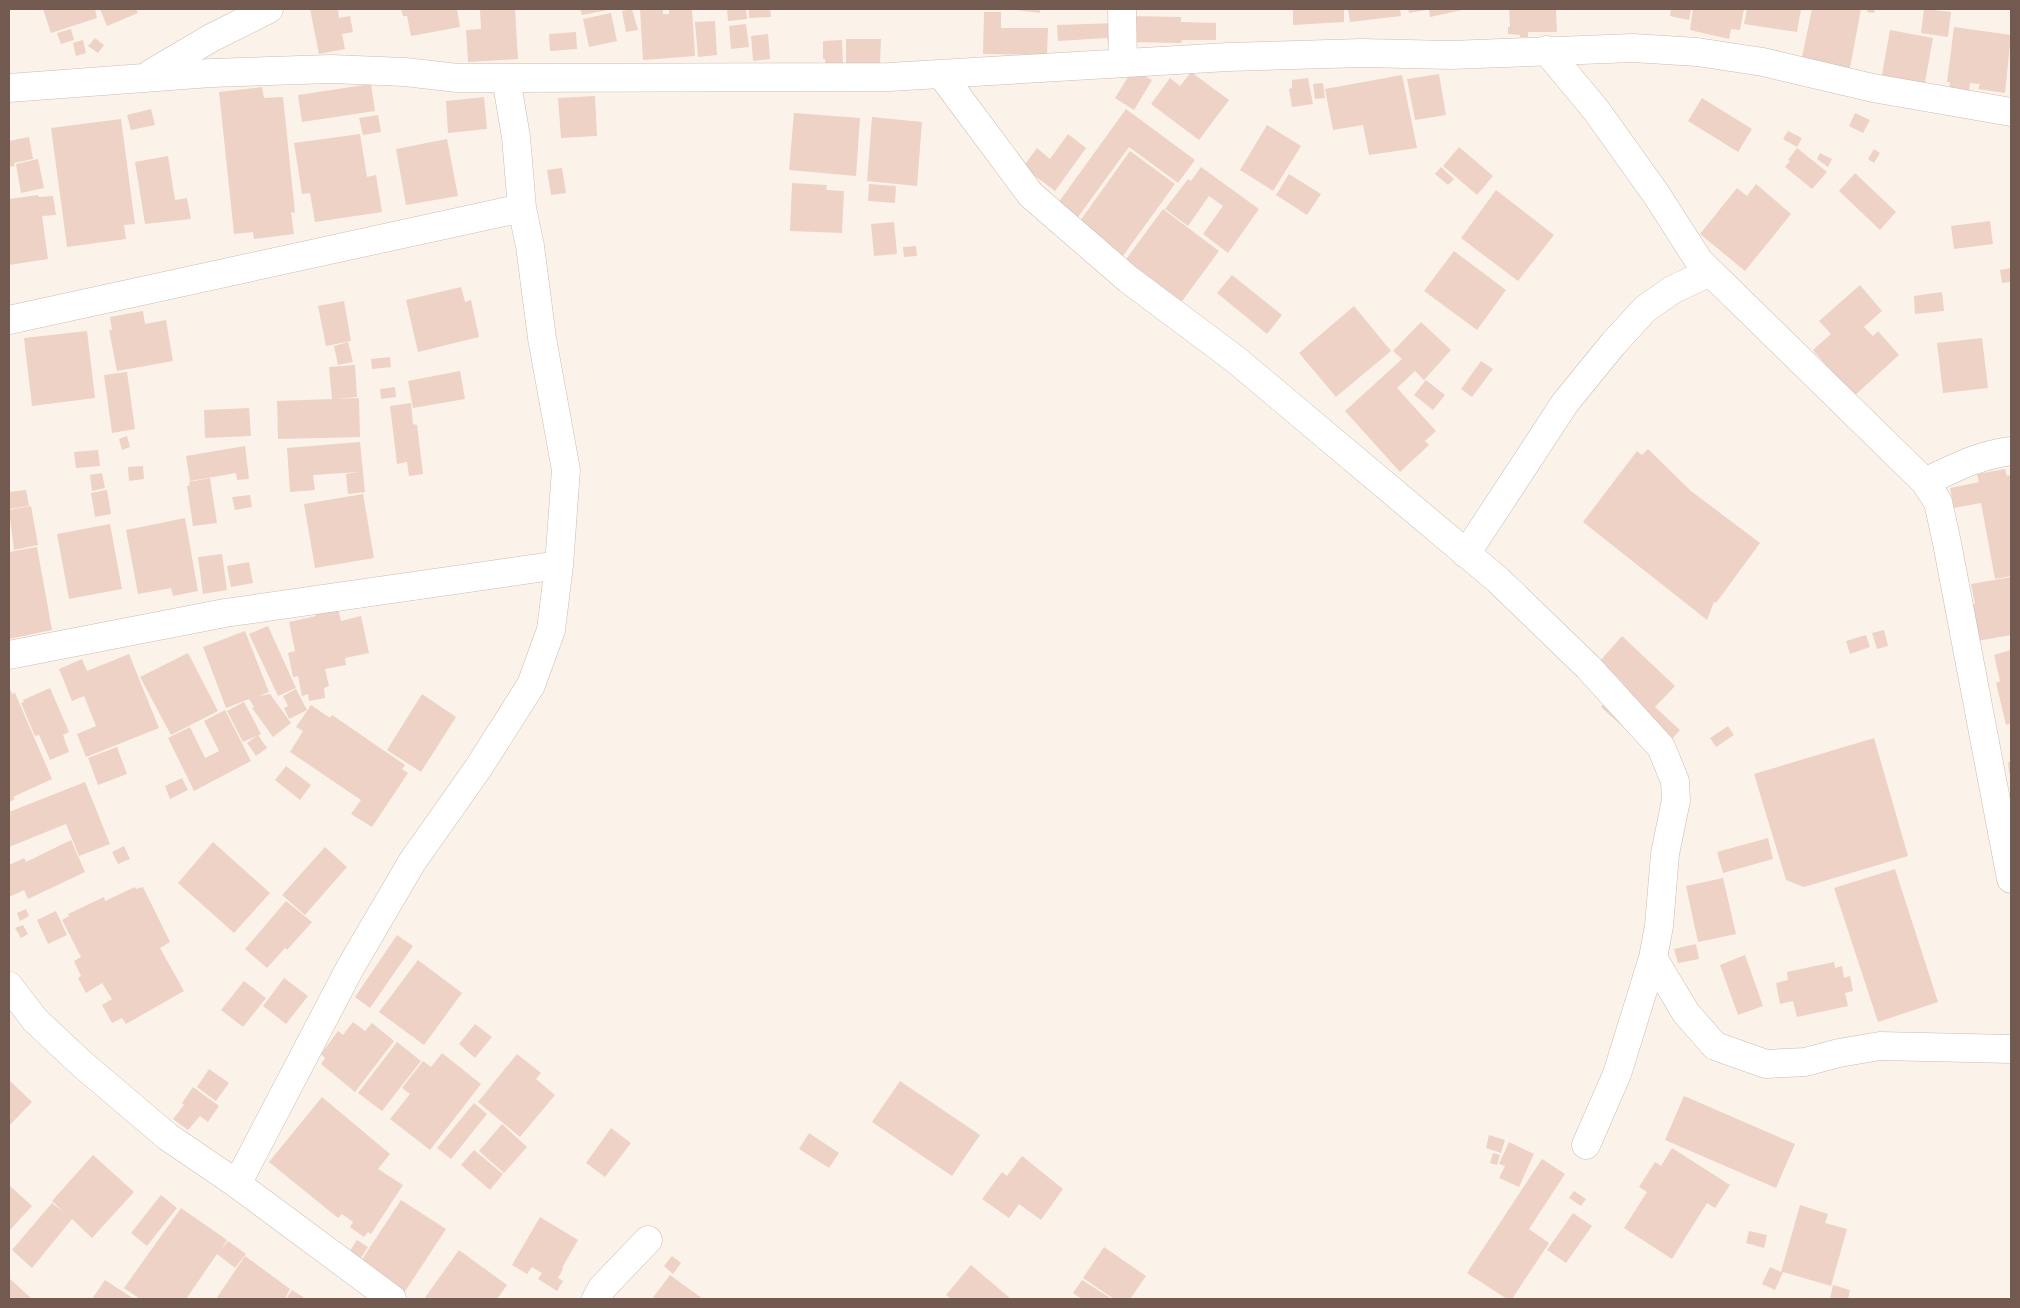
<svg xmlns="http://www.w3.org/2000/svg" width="2020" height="1308" font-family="'Roboto Condensed',sans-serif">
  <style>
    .building { fill: #edd2c5 }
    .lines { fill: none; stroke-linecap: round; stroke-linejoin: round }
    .street-casing { stroke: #ccbbb1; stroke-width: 29 }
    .secondary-casing { stroke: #d0bdb2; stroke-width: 29 }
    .street { stroke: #fff; stroke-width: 28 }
    .secondary { stroke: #fff; stroke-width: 28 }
  </style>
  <rect width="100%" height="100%" fill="#fbf3ea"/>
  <path class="building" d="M43 9H95L97 18 51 33Z
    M100 9H136L138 13 107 26Z
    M310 9H338L339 18 350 16 353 32 342 34 345 49 319 54Z
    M401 9H457L460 27 411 36 407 16H403Z
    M480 9H515L518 59 468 62 466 30 481 29Z
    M580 9H608V10L582 15Z
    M632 9 638 30 626 32 622 11Z
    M640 9H663V14H669V9H692L695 56 643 60Z
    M727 9H746L747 19 728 21Z
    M749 9H770L771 17 749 18Z
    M1007 9H1040V13Z
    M1293 9H1344V22L1293 25Z
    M1348 9H1400L1401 16 1350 22Z
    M1408 9H1426V10L1409 13Z
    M1429 9H1462V10L1430 17Z
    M1509 9H1556L1557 32H1528V37H1520V35L1508 34V27H1510Z
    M1671 9H1691L1689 20 1670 16Z
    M1693 9H1744L1740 30 1731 29 1729 39 1690 30Z
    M1747 9H1801L1797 32 1744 24Z
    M1812 9H1861L1849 73 1801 62Z
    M1868 9H1875L1874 13 1867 12Z
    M1924 9 1951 12 1948 37 1921 33Z
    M984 12H1001V28H1048L1047 55 983 54Z
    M611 13 617 41 589 47 583 19Z
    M1128 16 1181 17V22L1216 23V40H1182L1181 43 1128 42Z
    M715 21 717 55 698 57 695 22Z
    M1117 23 1119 42 1108 43 1107 38 1058 41 1057 25Z
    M746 24 749 47 731 49 729 26Z
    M1954 27 2011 35 2005 93 1978 89 1980 84 1970 83 1968 100 1948 97 1950 82H1947Z
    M71 29 74 40 61 44 57 33Z
    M1890 30 1933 38 1924 88 1881 80Z
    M576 32 577 49 550 51 549 34Z
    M768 34 770 59 753 61 751 36Z
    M95 38 104 45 98 53 88 46Z
    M846 39H881L880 64H846Z
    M83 40 86 53 76 56 73 43Z
    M842 40 843 67 826 68 825 59H823V41Z
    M1133 69 1152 80 1134 110 1115 98Z
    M1191 72 1229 100 1199 140 1151 104 1170 78 1180 86Z
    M1439 74 1446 115 1415 120 1407 79Z
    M1402 75 1417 148 1369 155 1363 125 1333 130 1325 89Z
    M1308 78 1313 104 1292 107 1289 89 1292 88V80Z
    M1323 83 1325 98 1315 99 1313 84Z
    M371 84 375 111 302 122 298 95Z
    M262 87 264 98 283 97 295 213 291 212 294 234 254 239 253 232 234 234 219 92Z
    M595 96 597 136 561 138 558 98Z
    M484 97 487 129 448 133 446 101Z
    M1702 98 1752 129 1738 152 1688 121Z
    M151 109 155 125 131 130 127 115Z
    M1126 109 1195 160 1178 183 1129 147 1073 224 1053 210Z
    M794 113 860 118 856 176 789 170Z
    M1855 113 1870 120 1863 133 1849 126Z
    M378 115 381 132 363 135 359 118Z
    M872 117 922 122 917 186 867 181Z
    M121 119 135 224 124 225 126 239 67 247 51 128Z
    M1267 125 1301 146 1273 191 1240 170Z
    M1788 131 1802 138 1797 147 1783 139Z
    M360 134 367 177 376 175 382 212 315 222 310 193 302 194 294 143Z
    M1068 134 1086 148 1055 191 1023 167 1037 148 1050 159Z
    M29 137 33 159 14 163 15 166 9 167V141Z
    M447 139 458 196 406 205 396 149Z
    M1459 147 1493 176 1477 195 1443 166Z
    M1797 148 1827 172 1812 189 1785 167 1790 161 1788 160Z
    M1874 149 1880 153 1874 163 1868 159Z
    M1130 151 1175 184 1120 260 1075 228Z
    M1820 153 1832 159 1828 167 1817 159Z
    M168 156 175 200 187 198 191 219 145 224 135 162Z
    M38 159 44 188 21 193 16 164Z
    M1201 167 1259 209 1228 253 1203 234 1223 206 1209 196 1188 226 1165 209 1188 179 1191 181Z
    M1441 167 1454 179 1448 185 1435 174Z
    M562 168 566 193 551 195 547 170Z
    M1855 173 1896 212 1880 230 1839 191Z
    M1289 174 1321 194 1307 215 1276 195Z
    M792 183 827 185 826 190 844 191 842 233 790 231Z
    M869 184 896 186 895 203 868 201Z
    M1756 184 1791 214 1745 271 1700 234 1737 188 1747 196Z
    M1496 190 1554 235 1518 281 1461 238Z
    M38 195 39 197 53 196 56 215 42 216 48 259 9 265V199Z
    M1163 209 1219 251 1177 308 1121 266Z
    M1990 221 1993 244 1954 249 1951 226Z
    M894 222 897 254 874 256 871 224Z
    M916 246 917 256 904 257 903 247Z
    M1454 251 1506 290 1477 330 1424 291Z
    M2011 268V282L2002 283 2000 270Z
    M1232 275 1282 315 1267 334 1217 293Z
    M1860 285 1882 311 1864 327 1873 336 1878 331 1899 355 1853 397 1813 350 1831 334 1819 321Z
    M461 287 465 302 471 300 479 337 418 352 406 300Z
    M1942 292 1944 311 1915 314 1914 296Z
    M344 301 351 341 326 346 318 306Z
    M1354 306 1391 351 1336 397 1299 353Z
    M143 311 145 324 166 320 173 361 117 371 109 330H112L110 317Z
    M1421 322 1451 350 1424 380 1415 371 1397 388 1436 431 1425 441 1429 445 1400 472 1345 411 1402 359 1393 351Z
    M87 331 95 398 32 406 24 338Z
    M1982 338 1988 388 1943 393 1937 343Z
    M348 342 353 362 338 365 334 346Z
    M390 357 391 367 372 369 371 359Z
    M1481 361 1493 369 1472 397 1461 389Z
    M355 365 357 397 336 399 359 398 360 437 278 439 277 401 332 399 329 367Z
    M460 371 465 399 413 408 408 381Z
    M127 372 135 429 112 433 104 375Z
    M1426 380 1445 395 1433 410 1414 395Z
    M395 387 396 397 381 399 380 389Z
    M411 403 413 424 417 425 423 474 409 476 407 462 397 464 390 406Z
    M249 408 251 436 205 438 204 410Z
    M127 436 130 447 122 450 119 439Z
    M360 442 365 492 348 494 346 474 359 472 313 475 315 490 290 492 287 448Z
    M245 446 249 479 237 480 236 473 190 481 186 456Z
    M1648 449 1691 491 1760 543 1716 603 1714 602 1707 620 1583 522 1637 451 1642 455Z
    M98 450 100 466 76 468 74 452Z
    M143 466 144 479 129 481 128 467Z
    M2005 469 2007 476 2011 475V576L1995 579 1981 503 1954 508 1950 488 1979 482 1977 474Z
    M102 473 105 488 92 491 90 475Z
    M210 478 217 523 193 526 187 486 190 485 189 482Z
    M26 490 29 506 10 509 9 492Z
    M107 490 111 514 95 517 91 493Z
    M363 494 374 558 315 568 304 504Z
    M250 495 252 507 235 510 232 497Z
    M31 506 38 545 14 550 9 510Z
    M185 518 198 591 173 596 171 588 138 594 126 530Z
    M110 524 122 589 69 599 57 534Z
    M37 547 52 630 9 639V552Z
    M222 554 227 590 203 594 198 557Z
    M249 562 253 583 231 587 227 566Z
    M2011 577V635L1972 642 1966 606 1975 604 1971 584Z
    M338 608 341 621 361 616 369 653 345 658 346 665 325 669 329 686 324 688 325 698 309 701 308 694 302 696 298 676 293 677 288 653 295 651 289 622 316 616 315 613Z
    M268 626 296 688 278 696 249 634Z
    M1884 630 1888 646 1877 649 1872 633Z
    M245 631 269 692 259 696 270 694 291 723 273 737 252 708 254 707 249 699 226 708 203 647Z
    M1866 635 1870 647 1850 654 1846 641Z
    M1622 636 1675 686 1655 707 1680 730 1656 757 1601 707 1623 683 1600 661Z
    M2011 650V723L2006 725 1996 683 2000 681 1994 655Z
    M188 653 218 711 171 735 140 677Z
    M129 654 159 728 86 757 77 734 96 726 84 696 72 701 59 669 82 659 87 671Z
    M9 687 12 694 15 693 52 779 13 797 15 799 9 802Z
    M50 688 69 732 63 735 69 752 50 760 39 735 35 736 21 703 24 702 23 700Z
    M296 689 307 710 289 719 284 708 288 706 283 696Z
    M422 694 456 717 421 772 387 750Z
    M244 702 261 734 243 742 227 711Z
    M311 705 330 718 332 715 405 765 402 769 408 773 372 827 351 814 361 800 290 752 303 731 296 727Z
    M225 710 251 761 194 791 168 738 190 727 205 758 219 751 204 721Z
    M1728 726 1734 735 1716 747 1710 738Z
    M258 735 267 748 256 756 247 743Z
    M1874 738 1908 856 1804 887 1786 880 1754 774Z
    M117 747 127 774 98 785 88 758Z
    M2008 762H2011V773H2009Z
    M286 766 311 785 300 800 275 780Z
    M182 778 188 790 170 799 165 786Z
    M85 782 110 844 79 856 66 824 9 847V812Z
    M1768 838 1773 859 1723 873 1717 852Z
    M71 840 85 872 28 899 24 890 9 897V865L24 858 26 862Z
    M213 842 270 893 234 933 178 883Z
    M124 846 130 859 118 864 112 852Z
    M325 847 347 867 305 915 282 895Z
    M1895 869 1938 1002 1878 1022 1834 888Z
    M1723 878 1736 934 1698 942 1686 886Z
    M135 887 136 889 143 887 170 942 160 948 184 991 126 1024 122 1018 112 1023 102 1005 112 999 102 983 86 993 78 978 81 976 74 961 81 957 62 920 69 916 68 914 104 897 105 901Z
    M286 901 312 922 287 950 285 948 267 968 245 949Z
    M26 909 29 916 20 921 17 913Z
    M56 911 67 935 48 944 37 920Z
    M23 925 28 934 21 938 15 928Z
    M397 935 413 946 370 1008 355 997Z
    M1696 944 1699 959 1678 963 1674 949Z
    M1745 955 1763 1006 1738 1015 1720 965Z
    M418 960 462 993 424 1045 379 1012Z
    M1834 962 1835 968 1842 966 1844 978 1850 976 1853 991 1845 993 1848 1006 1797 1017 1793 1001 1780 1004 1776 983 1788 980 1787 972Z
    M284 978 308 996 286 1024 263 1006Z
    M244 981 266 998 243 1027 221 1010Z
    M353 1022 365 1031 372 1023 394 1041 355 1092 321 1064 325 1058 321 1054 338 1031 343 1035Z
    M475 1024 492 1037 475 1058 459 1044Z
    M397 1042 421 1061 382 1111 358 1093Z
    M442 1053 481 1084 430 1150 390 1119 410 1094 402 1088 423 1061 431 1067Z
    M517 1054 541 1073 536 1079 555 1095 520 1137 478 1102Z
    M209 1069 229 1083 216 1101 197 1087Z
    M9 1080 32 1102 9 1126Z
    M900 1081 980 1135 952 1176 872 1122Z
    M193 1087 219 1106 208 1122 200 1116 188 1130 173 1119 184 1105 182 1103Z
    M1684 1096 1795 1144 1776 1188 1665 1140Z
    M322 1097 390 1154 378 1169 403 1185 371 1234 368 1232 364 1237 350 1227 353 1222 342 1214 338 1218 269 1162Z
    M474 1103 487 1114 451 1159 437 1148Z
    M502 1124 527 1147 504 1173 479 1151Z
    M611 1128 631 1143 605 1177 586 1163Z
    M809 1133 839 1153 829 1168 799 1149Z
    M1489 1135 1505 1140 1501 1153 1486 1148Z
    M1509 1142 1534 1154 1519 1187 1499 1178 1505 1166 1499 1164Z
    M1672 1148 1730 1185 1715 1208 1707 1203 1672 1259 1624 1228 1647 1192 1639 1187 1655 1162 1661 1166Z
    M474 1150 503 1174 490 1190 461 1165Z
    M1493 1153 1500 1155 1497 1165 1490 1163Z
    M93 1155 134 1192 92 1238 72 1219 32 1268 12 1250 52 1203 65 1213 52 1201Z
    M1022 1156 1063 1189 1041 1220 1019 1204 1009 1218 982 1199 1002 1172 1007 1176Z
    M1542 1159 1565 1174 1529 1229 1549 1243 1512 1299H1507L1467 1273Z
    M9 1185 32 1206 9 1231Z
    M1574 1191 1586 1199 1581 1206 1569 1198Z
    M161 1195 177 1208 147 1246 131 1233Z
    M401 1200 446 1229 404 1293 359 1264Z
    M1800 1205 1828 1214 1825 1223 1847 1229 1831 1286 1783 1272 1775 1290 1762 1284 1770 1267 1781 1272Z
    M181 1208 227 1240 221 1250 228 1241 246 1254 235 1268 217 1254 186 1299H140L124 1288Z
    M1573 1213 1592 1226 1566 1263 1547 1250Z
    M540 1217 578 1240 562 1268 563 1269 558 1278 563 1281 557 1291 538 1279 542 1273 532 1267 527 1274 512 1265Z
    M1749 1231 1767 1235 1764 1248 1746 1243Z
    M357 1240 368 1247 359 1261 348 1254Z
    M1104 1247 1146 1276 1130 1299H1114L1083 1278Z
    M459 1250 507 1285 497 1299H424Z
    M245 1256 290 1289 285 1299H216Z
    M672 1256 681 1263 673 1274 664 1266Z
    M971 1265 1011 1299H951L946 1295Z
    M670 1275 703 1299H652Z
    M9 1278 32 1299H9Z
    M105 1280 134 1299H92Z
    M1082 1280 1112 1299H1082L1073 1293Z
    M1833 1285 1850 1290 1848 1299H1830Z
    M292 1290 303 1297 305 1299H286Z"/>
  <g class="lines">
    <g class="street-casing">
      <path id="street" d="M1122 9 1123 63
        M1546 50 1596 110 1656 194 1699 261 1925 482 1938 502 1947 543 2011 879
        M150 74 211 38 269 9
        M941 74 1031 195 1128 279 1235 359 1498 580 1588 667 1661 747 1675 781 1676 800 1665 854 1659 926 1653 958 1617 1074 1586 1145
        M9 88 211 73 331 69 405 72 457 78H506L889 77 1228 57 1362 53 1451 55 1633 48 1697 52 1763 62 1873 88 2011 112
        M9 320 522 208
        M1925 482C1954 468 1979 455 2011 451
        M1466 554 1565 403 1613 344 1645 309 1672 290 1710 272
        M9 655 225 613 559 565
        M1653 958 1686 1013 1715 1046 1766 1064 1805 1062 1839 1053 1880 1046 2011 1049
        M237 1184 350 968 412 862 479 767 531 685 551 630 559 565 566 470 542 338 530 246 522 208 516 137 506 78
        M596 1299 602 1288 648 1240"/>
    </g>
    <g class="secondary-casing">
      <path id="secondary" d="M9 986 35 1020 82 1064 168 1137 237 1184 392 1299"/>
    </g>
    <use href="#street" class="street"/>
    <use href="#secondary" class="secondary"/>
  </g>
  <rect width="2020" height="1308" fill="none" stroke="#735a50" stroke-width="20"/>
</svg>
